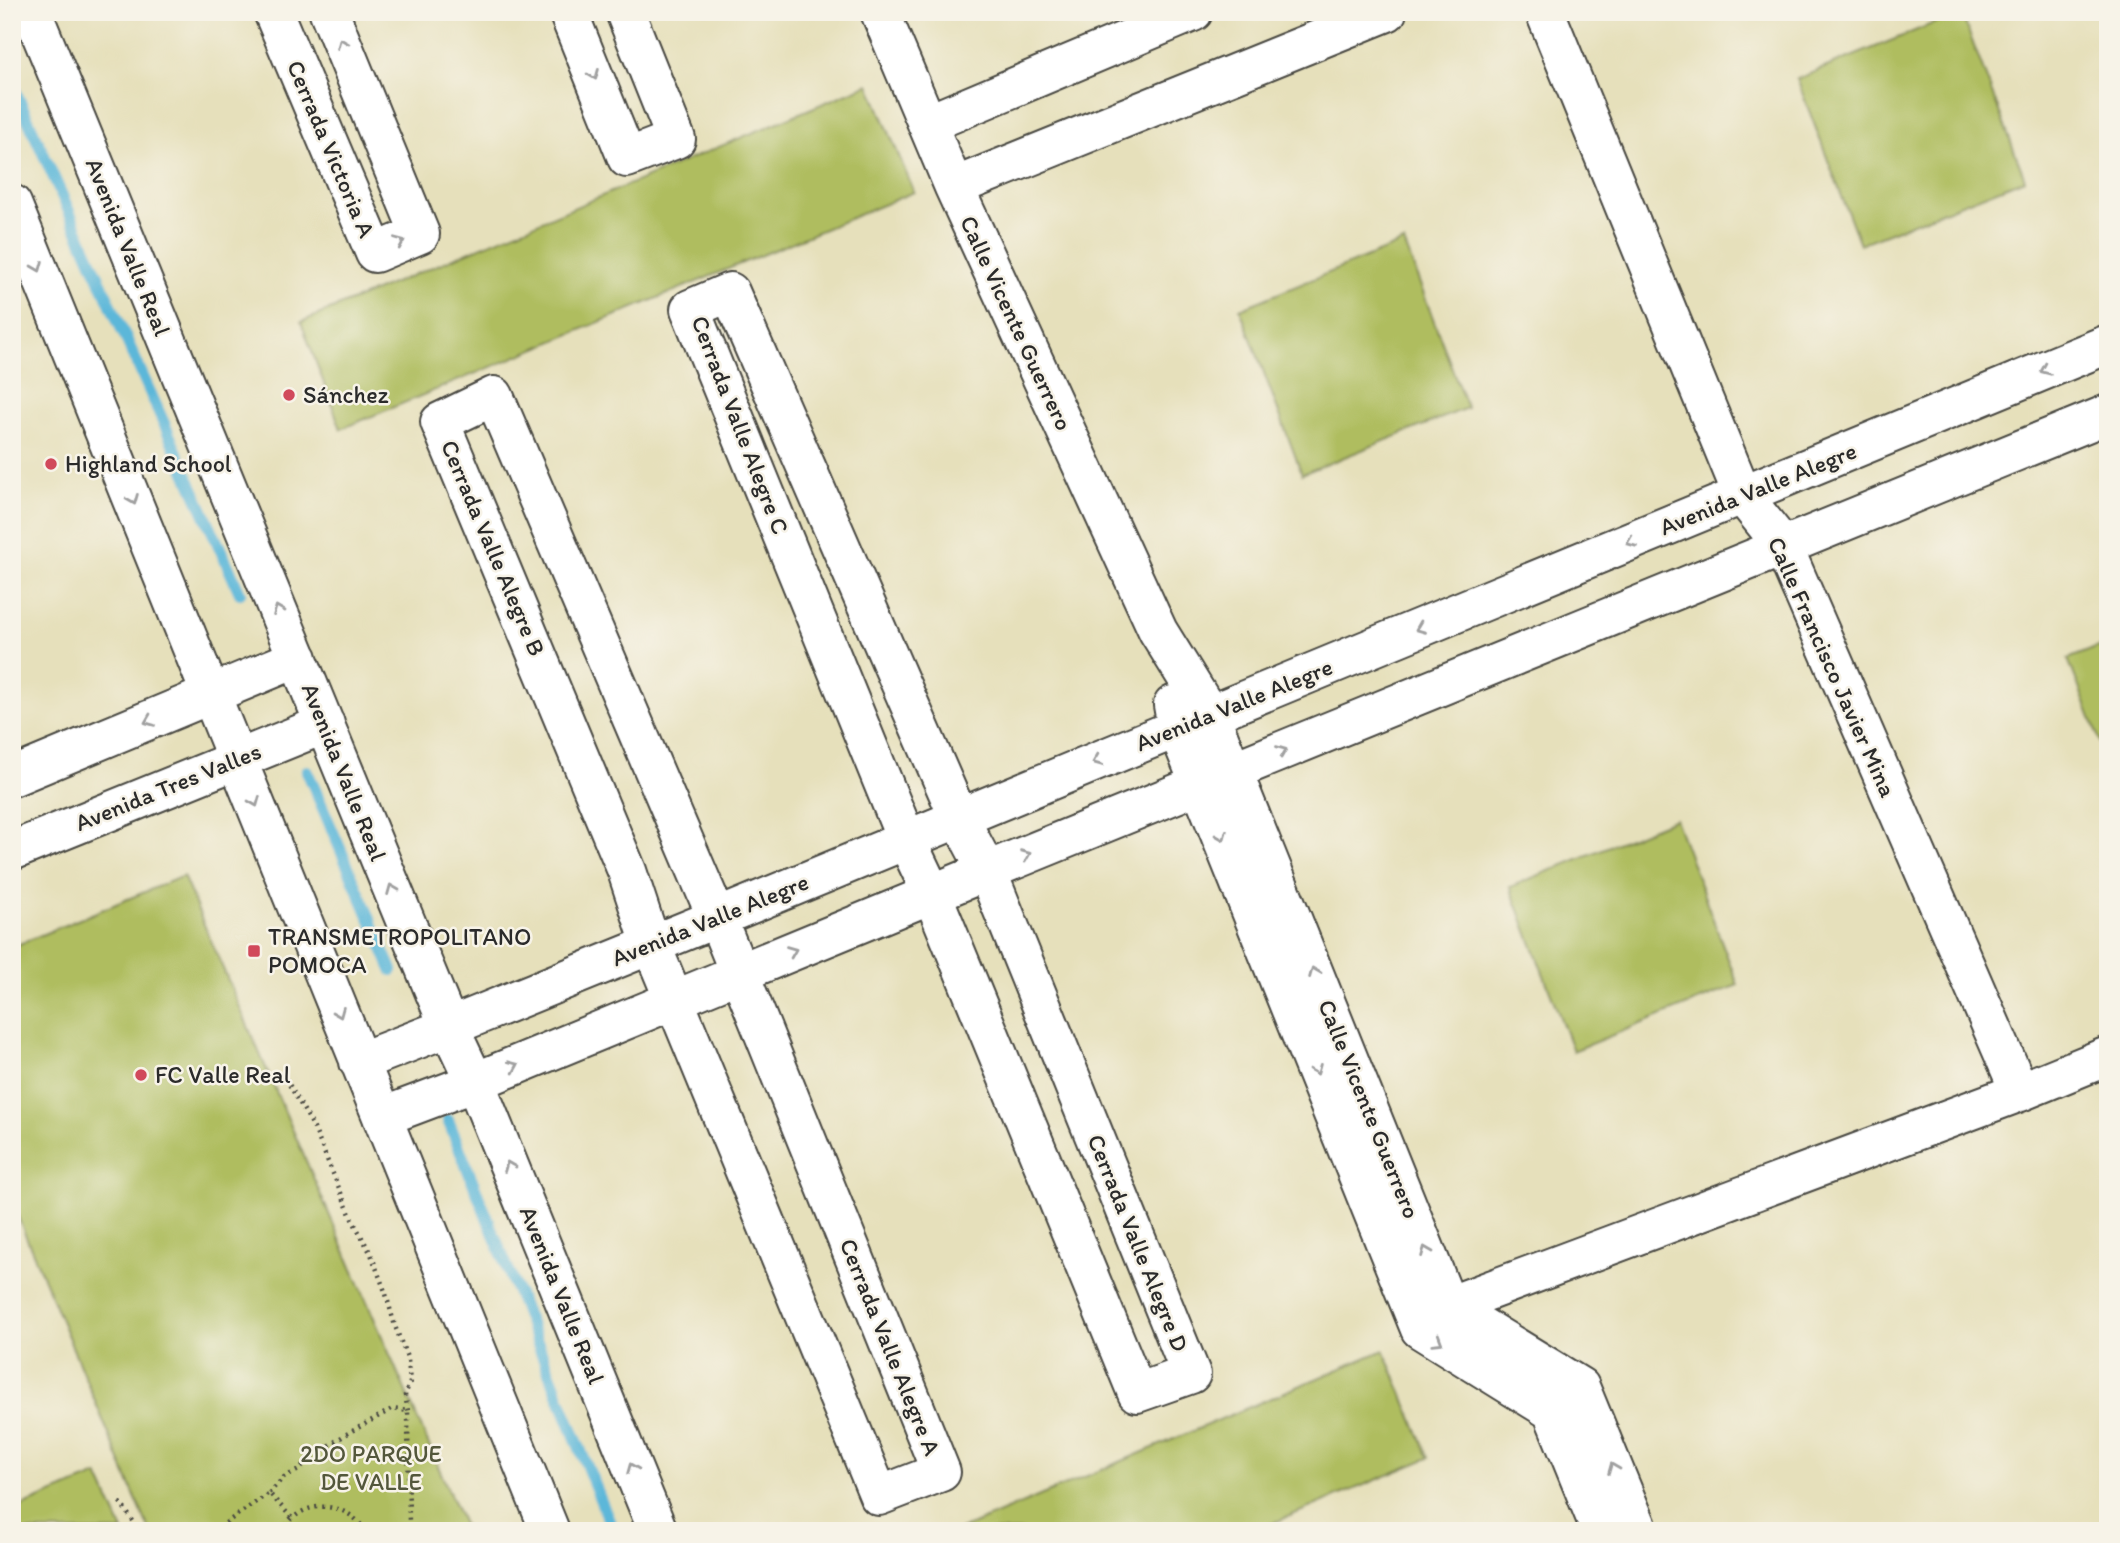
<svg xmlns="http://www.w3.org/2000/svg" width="2120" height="1543" font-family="Itim,sans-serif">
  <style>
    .park { fill: #afbd5f; stroke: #6d7445; stroke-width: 2 }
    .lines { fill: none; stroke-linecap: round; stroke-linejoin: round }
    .stream { stroke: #5cb7d9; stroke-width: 12 }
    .minor-casing { stroke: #474641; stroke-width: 42 }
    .path { stroke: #474641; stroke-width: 4.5; stroke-dasharray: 2 5; stroke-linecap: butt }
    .minor { stroke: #fff; stroke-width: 38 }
    .oneway { stroke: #a0a0a0 }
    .poi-dot { fill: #d1495b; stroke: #f7f3e8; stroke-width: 2.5 }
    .labels { text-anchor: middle; stroke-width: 5; stroke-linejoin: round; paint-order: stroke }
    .street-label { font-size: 24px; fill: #2b2b2b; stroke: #f7f3e8 }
    .poi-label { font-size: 24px; fill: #2b2b2b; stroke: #f7f3e8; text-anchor: start }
    .park-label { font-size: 24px; fill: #53573b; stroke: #f7f3e8 }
  </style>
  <rect width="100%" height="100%" fill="#f7f3e8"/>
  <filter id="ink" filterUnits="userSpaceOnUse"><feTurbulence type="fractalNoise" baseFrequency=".0143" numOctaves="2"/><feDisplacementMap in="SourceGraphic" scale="14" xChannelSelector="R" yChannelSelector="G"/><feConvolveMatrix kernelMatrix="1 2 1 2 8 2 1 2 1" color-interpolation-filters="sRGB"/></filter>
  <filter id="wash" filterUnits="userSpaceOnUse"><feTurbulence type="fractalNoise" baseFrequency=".00686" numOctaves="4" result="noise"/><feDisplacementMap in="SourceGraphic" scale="28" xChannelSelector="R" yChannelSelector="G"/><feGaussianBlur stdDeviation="1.57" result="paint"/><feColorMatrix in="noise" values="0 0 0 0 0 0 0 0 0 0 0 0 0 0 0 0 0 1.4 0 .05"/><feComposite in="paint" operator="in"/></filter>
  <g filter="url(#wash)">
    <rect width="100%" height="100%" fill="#e6e0bb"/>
    <path class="park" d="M1961 12 2025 179 1860 244 1797 79Z
      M869 84 914 192 341 429 301 322Z
      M1404 242 1467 408 1302 474 1240 309Z
      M2108 643V762L2068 659Z
      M1675 819 1738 985 1573 1051 1510 887Z
      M183 876 466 1531H150L136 1499 12 1203V947Z
      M1384 1350 1429 1458 1254 1531H957Z
      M98 1475 123 1531H12V1510Z"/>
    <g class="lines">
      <path class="stream" d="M12 84 240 593
        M307 771 392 970
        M448 1120 613 1531"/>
    </g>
  </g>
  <g filter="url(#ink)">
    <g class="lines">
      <g class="minor-casing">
        <path id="minor" d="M32 12 449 1027 475 1082 658 1531
          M273 12 375 253 420 234 329 12
          M568 12 627 158 676 139 625 12
          M880 12 954 187 1158 631 1210 715 1448 1306 1580 1387 1639 1531
          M1545 12 1743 496 1783 546 2020 1092
          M927 124 1193 12
          M954 187 1387 12
          M12 204 550 1531
          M730 292 959 818 987 871 1191 1374 1137 1393 932 894 906 839 690 309Z
          M494 396 717 918 941 1472 879 1496 651 944 627 871 440 422Z
          M1173 705 1177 728 1420 1329 1552 1411 1601 1531
          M12 777 298 658
          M12 851 325 724
          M359 1062 449 1027 717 918 2108 344
          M382 1117 475 1082 987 871 2108 414
          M1448 1306 2020 1092 2108 1056"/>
      </g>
      <path class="path" d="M286 1079 313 1126 352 1219 371 1254 386 1294 395 1326 408 1360 410 1382 405 1395 408 1411
        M269 1493 284 1477 299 1470 317 1453 345 1435 392 1409 408 1411 409 1531
        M120 1502 140 1531
        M214 1531 269 1493 292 1518
        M282 1531C286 1527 289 1521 293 1518 315 1498 351 1506 365 1531"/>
      <use href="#minor" class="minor"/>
    </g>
    <defs><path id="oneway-chevron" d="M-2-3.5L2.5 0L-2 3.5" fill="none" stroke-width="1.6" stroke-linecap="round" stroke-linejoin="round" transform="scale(1.75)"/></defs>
    <g class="oneway">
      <use href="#oneway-chevron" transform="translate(342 43) rotate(-112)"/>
      <use href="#oneway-chevron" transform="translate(594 75) rotate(68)"/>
      <use href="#oneway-chevron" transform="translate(400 242) rotate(-23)"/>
      <use href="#oneway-chevron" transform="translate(38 267) rotate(68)"/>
      <use href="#oneway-chevron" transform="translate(2045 370) rotate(157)"/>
      <use href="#oneway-chevron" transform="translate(133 500) rotate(68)"/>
      <use href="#oneway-chevron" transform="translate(1631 542) rotate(158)"/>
      <use href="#oneway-chevron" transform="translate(278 610) rotate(-112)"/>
      <use href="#oneway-chevron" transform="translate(1420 628) rotate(158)"/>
      <use href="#oneway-chevron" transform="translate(149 721) rotate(158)"/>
      <use href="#oneway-chevron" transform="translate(1282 751) rotate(-22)"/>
      <use href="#oneway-chevron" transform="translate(1097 761) rotate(158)"/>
      <use href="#oneway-chevron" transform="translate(255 802) rotate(68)"/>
      <use href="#oneway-chevron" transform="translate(1222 836) rotate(68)"/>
      <use href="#oneway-chevron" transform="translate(1026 855) rotate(-22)"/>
      <use href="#oneway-chevron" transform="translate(392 889) rotate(-112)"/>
      <use href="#oneway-chevron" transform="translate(792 951) rotate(-22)"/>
      <use href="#oneway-chevron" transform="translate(1314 972) rotate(-112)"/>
      <use href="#oneway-chevron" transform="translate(339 1013) rotate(68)"/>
      <use href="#oneway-chevron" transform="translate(514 1066) rotate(-23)"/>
      <use href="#oneway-chevron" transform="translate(1316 1070) rotate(68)"/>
      <use href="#oneway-chevron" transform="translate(509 1166) rotate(-112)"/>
      <use href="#oneway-chevron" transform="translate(1426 1251) rotate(-112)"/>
      <use href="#oneway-chevron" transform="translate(1438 1341) rotate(32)"/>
      <use href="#oneway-chevron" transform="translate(632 1468) rotate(-112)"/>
      <use href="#oneway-chevron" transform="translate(1613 1468) rotate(-112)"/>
    </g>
  </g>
  <g class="poi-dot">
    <circle cx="289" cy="395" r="7"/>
    <circle cx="51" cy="464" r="7"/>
    <rect x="247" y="944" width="14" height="14" rx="3.5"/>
    <circle cx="141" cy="1075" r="7"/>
  </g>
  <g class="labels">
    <g class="street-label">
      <text transform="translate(331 149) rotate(67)" y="8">Cerrada Victoria A</text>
      <text transform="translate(128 247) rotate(68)" y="8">Avenida Valle Real</text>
      <text transform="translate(1016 323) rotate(65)" y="8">Calle Vicente Guerrero</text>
      <text transform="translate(740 425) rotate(69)" y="8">Cerrada Valle Alegre C</text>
      <text transform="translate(1758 489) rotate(-22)" y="8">Avenida Valle Alegre</text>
      <text transform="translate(493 548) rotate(67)" y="8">Cerrada Valle Alegre B</text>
      <text transform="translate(1832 667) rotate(66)" y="8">Calle Francisco Javier Mina</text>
      <text transform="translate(1234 705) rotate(-22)" y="8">Avenida Valle Alegre</text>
      <text transform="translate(344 772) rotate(68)" y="8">Avenida Valle Real</text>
      <text transform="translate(168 787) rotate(-22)" y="8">Avenida Tres Valles</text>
      <text transform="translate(710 920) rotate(-22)" y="8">Avenida Valle Alegre</text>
      <text transform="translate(1369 1109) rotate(68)" y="8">Calle Vicente Guerrero</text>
      <text transform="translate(1138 1243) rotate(68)" y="8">Cerrada Valle Alegre D</text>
      <text transform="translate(562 1295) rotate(68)" y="8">Avenida Valle Real</text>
      <text transform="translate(890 1347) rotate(68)" y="8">Cerrada Valle Alegre A</text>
    </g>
    <g class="poi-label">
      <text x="303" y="403">Sánchez</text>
      <text x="65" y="472">Highland School</text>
      <text x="268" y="945">TRANSMETROPOLITANO<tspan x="268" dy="28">POMOCA</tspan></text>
      <text x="155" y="1083">FC Valle Real</text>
    </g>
    <g class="park-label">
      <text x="371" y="1462">2DO PARQUE<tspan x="371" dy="28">DE VALLE</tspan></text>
    </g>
  </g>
  <rect width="2120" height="1543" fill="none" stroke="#f7f3e8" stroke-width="42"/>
</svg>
